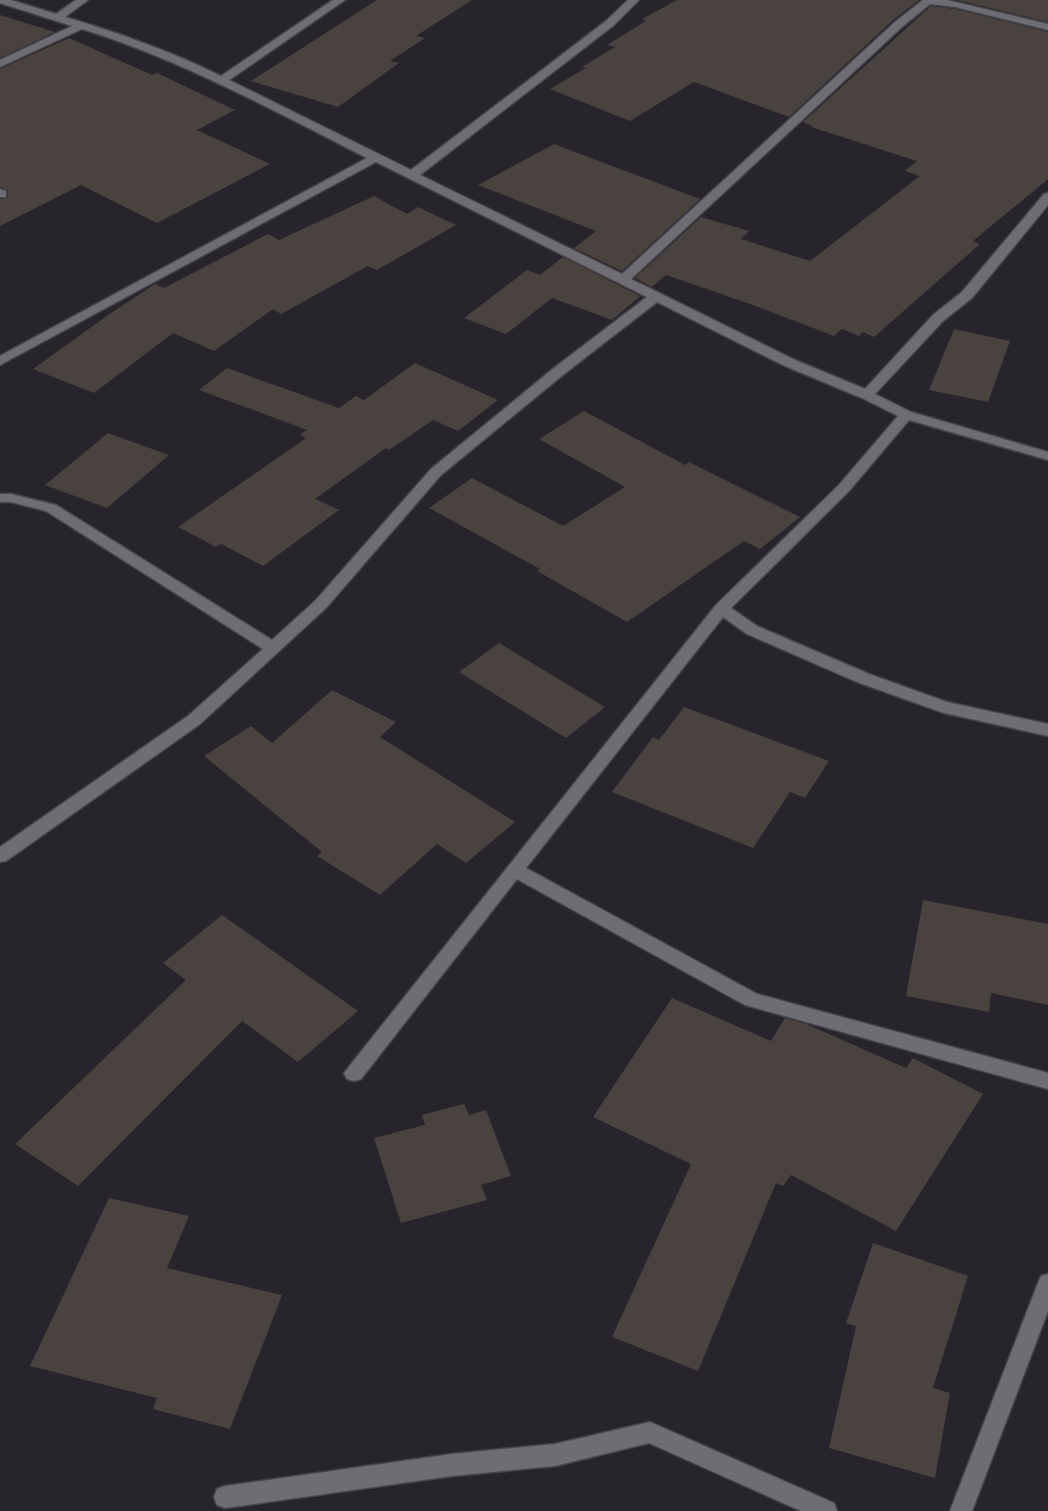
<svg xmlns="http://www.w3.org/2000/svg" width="1048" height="1511" font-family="Signika,sans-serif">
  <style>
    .building { fill: #49423f }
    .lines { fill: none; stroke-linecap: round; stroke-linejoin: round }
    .minor-casing { stroke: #464449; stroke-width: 3 }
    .minor { fill: #6f6d74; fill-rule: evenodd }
  </style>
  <rect width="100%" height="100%" fill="#27252b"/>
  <path class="building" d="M377 0H472L416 36 425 38 390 61 399 63 338 107 251 81Z
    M677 0H919L893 20 789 117 694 82 630 121 550 89 586 68 582 67 615 47 607 45 646 21 642 19Z
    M957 0H1048V22Z
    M931 6 955 9 1048 32V179L973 241 980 244 874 337 863 332 859 336 842 329 834 336 750 304 666 275 652 287 635 278 701 217 749 231 741 239 810 261 920 176 905 171 917 161 811 127 813 126 803 122Z
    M0 15 55 32 0 58Z
    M69 38 152 75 157 73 235 110 197 130 270 164 157 223 81 185 0 226V199L8 197V190L0 187V69Z
    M554 144 700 199 622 271 574 248 596 231 478 185Z
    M374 196 407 214 418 207 456 225 377 270 368 266 281 314 273 309 214 351 173 333 94 393 33 369 108 315 155 284 164 288 268 234 279 240Z
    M563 257 640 296 612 320 552 298 506 334 464 318 527 270 540 275Z
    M954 329 1010 341 988 402 929 390Z
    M415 363 498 400 458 431 433 420 389 450 386 448 315 499 339 510 263 566 221 544 216 547 178 527 306 438 300 435 307 430 199 390 227 368 339 408 356 396 364 400Z
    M584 411 685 465 689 462 800 517 760 549 744 541 627 622 537 571 540 569 429 508 472 478 563 526 625 487 539 439Z
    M108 433 169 455 107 508 45 485Z
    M499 643 605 707 566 738 459 672Z
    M332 690 396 722 380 737 515 822 466 863 437 844 380 895 317 856 322 852 204 756 251 726 272 743Z
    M684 707 829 761 805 798 790 792 753 848 612 792 653 737 659 740Z
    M923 900 1048 924V1005L991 993 989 1012 906 996Z
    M222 915 358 1011 298 1062 242 1021 78 1186 15 1144 186 980 163 963Z
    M672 998 771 1041 785 1018 806 1024 906 1068 913 1058 983 1094 896 1231 791 1175 783 1186 776 1183 698 1371 612 1337 691 1164 593 1117Z
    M464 1104 469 1115 486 1110 511 1176 481 1185 487 1200 401 1223 374 1138 425 1125 422 1115Z
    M109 1198 189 1216 167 1268 282 1295 230 1429 153 1409 157 1398 30 1366Z
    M873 1243 968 1276 933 1388 950 1393 935 1478 829 1448 856 1326 846 1323Z"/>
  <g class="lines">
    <g class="minor-casing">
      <path id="minor" d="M0 0H11L56 14 76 0H88L65 17C119 33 170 51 221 76L333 0H345L229 80 411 170 606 21 628 0H639L614 25 420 175 622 274 895 22 923 0H947L1048 24V30L955 7 930 4 903 26 631 279 795 360 865 389 933 315 962 292 1044 194 1048 193V205L972 298 943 321 875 394 911 412 1048 452V460L909 420 849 491 731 608 757 626 869 674 947 702 1048 724V736L944 713 857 682 747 634 723 617 526 868 757 994 1048 1073V1089L745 1005 517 879 361 1079 354 1081 347 1079 344 1073 716 605 839 485 898 416 862 398 785 366 657 302 564 374 441 475 326 608 200 724 6 861 0 862V847L188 716 263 649 46 511 11 502H0V494H11L56 505 272 640 316 600 431 469 554 368 647 297 376 162 0 365V356L367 158C274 111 182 60 82 29L0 67V60L72 26 0 3Z
        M0 189 6 191V197H0Z
        M1048 1274V1311L972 1511H950L1038 1283 1041 1276Z
        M650 1422 834 1503 837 1511H801L649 1443 555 1466 452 1476 225 1508 217 1505 214 1497 217 1489 225 1486 452 1454 555 1444Z"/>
    </g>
    <use href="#minor" class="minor"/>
  </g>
</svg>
